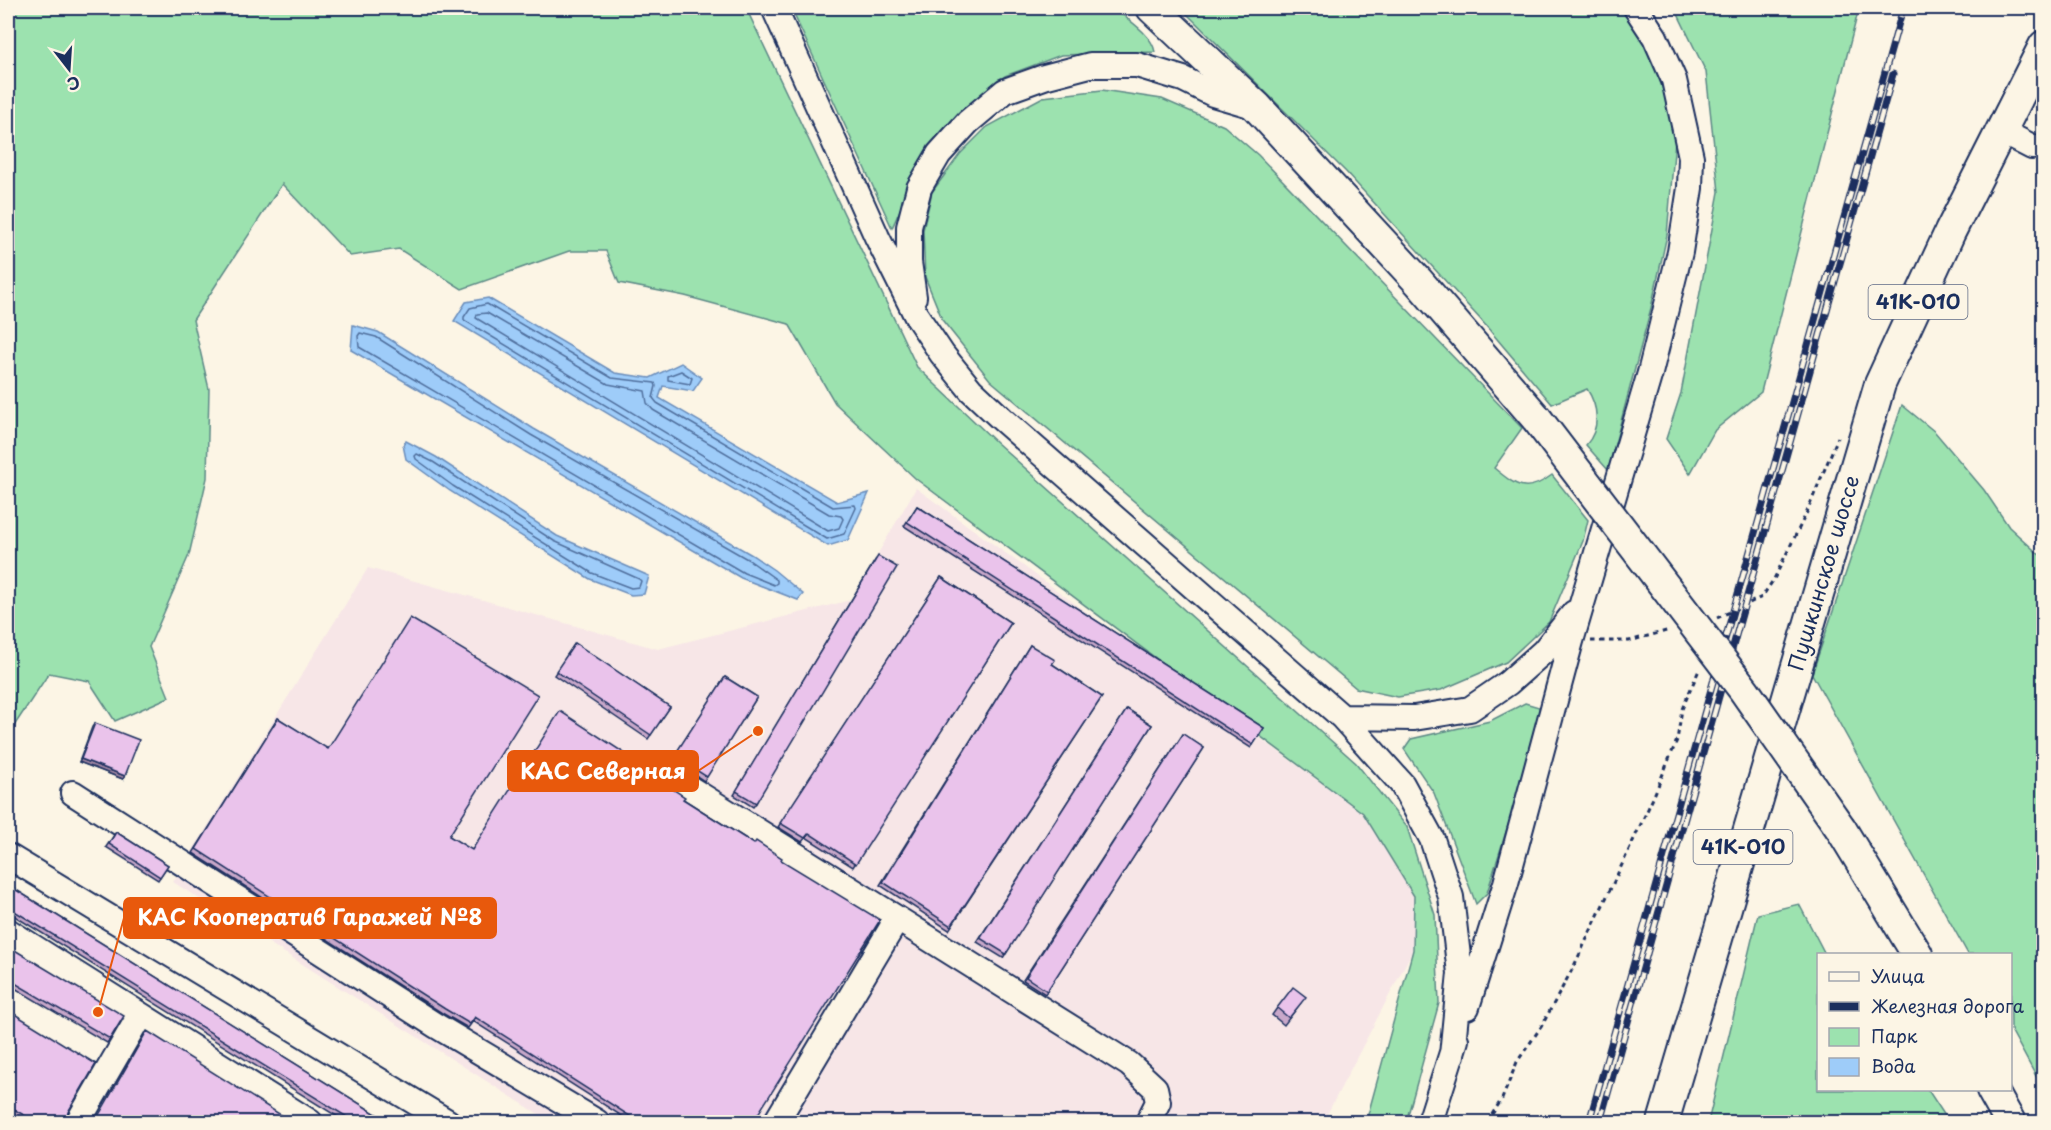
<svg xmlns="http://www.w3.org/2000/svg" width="2051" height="1130" font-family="'Playpen Sans',sans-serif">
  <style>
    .built { fill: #f7e6e7 }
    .green { fill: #9ce2af; stroke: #5c8886; stroke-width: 1.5 }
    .water { fill: #9eccf9; stroke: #6a8dbb; stroke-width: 1.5 }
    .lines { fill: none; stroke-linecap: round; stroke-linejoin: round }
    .shore { stroke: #4f6e9c; stroke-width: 1.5 }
    .minor-casing { stroke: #1b2f5e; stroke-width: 28 }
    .major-casing { stroke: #1b2f5e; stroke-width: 34 }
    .path { stroke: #1b2f5e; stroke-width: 3; stroke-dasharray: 4.5 4.5; stroke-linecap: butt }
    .minor { stroke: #fcf5e5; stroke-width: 24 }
    .major { stroke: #fcf5e5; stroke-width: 30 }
    .rail-casing { stroke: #1b2f5e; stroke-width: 7 }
    .rail { stroke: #fcf5e5; stroke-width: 4.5; stroke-dasharray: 14; stroke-linecap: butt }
    .major-bridge-casing { stroke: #1b2f5e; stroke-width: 34; stroke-linecap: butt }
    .major-bridge { stroke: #fcf5e5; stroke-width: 30 }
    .wall { fill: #c9a8ca; stroke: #1b2f5e; stroke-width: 1.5 }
    .shaded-wall { fill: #a488a4; stroke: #1b2f5e; stroke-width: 1.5 }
    .building { fill: #eac3eb; stroke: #1b2f5e; stroke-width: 1.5 }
    .labels { text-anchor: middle; stroke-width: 4.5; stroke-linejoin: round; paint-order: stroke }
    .shield { fill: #fcf5e5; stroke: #5e6a86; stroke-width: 1.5 }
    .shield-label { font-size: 20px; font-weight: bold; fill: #1b2f5e }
    .street-label { font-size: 21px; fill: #1b2f5e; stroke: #fcf5e5 }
    .leader { fill: none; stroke: #e8590c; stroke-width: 2 }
    .callout-dot { fill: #e8590c; stroke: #fcf5e5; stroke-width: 2 }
    .callout { fill: #e8590c; stroke: #e8590c; stroke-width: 2 }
    .callout-label { font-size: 22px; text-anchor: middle; font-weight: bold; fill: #fff }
  </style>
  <rect width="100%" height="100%" fill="#fcf5e5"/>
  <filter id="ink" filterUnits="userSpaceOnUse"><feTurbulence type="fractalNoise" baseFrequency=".0167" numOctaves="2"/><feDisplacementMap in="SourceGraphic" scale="12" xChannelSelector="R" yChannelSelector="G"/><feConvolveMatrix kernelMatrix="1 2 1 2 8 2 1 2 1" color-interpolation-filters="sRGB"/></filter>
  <g filter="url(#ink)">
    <path class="built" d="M916 488 1363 813 1414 896 1413 950 1323 1122H551L173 882 368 568 658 649 851 600Z"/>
    <path class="green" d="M8 8H746L917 367 997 443 1356 763 1407 827 1435 915 1439 1003 1406 1122H1366L1413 950 1414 896 1363 813 916 479 835 403 789 324 685 296 619 283 606 251H569L462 289 399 249 350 256 282 184 193 320 209 389 207 478 189 555 149 647 169 697 115 721 89 681 49 673 8 735Z
      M791 8H1114C1127 19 1152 34 1155 52L1061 55 1005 76 960 111 926 151 892 228Z
      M1181 8H1624L1644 34 1676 128 1667 235 1651 308 1608 470 1586 445C1601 428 1598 406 1587 389L1552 404 1481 320 1346 172Z
      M1675 8H1859L1761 392 1715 430 1690 474 1666 439 1681 393 1719 192 1706 72Z
      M1102 90 1162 99 1224 126 1258 155 1522 428 1494 468C1517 487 1527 494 1552 475L1588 520 1583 541 1549 622 1506 662 1441 690 1398 697 1356 688 990 380 943 321 925 277 923 230 932 192 960 154 987 127 1043 97Z
      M1902 405 1935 432 1984 490 2009 527 2043 558V1089L2011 1030 2010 954H1968L1812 674Z
      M1525 703 1539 707 1541 719 1487 893 1476 904 1434 793 1404 749 1411 739 1490 721Z
      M1799 904 1825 954H1818V1090H1928L1949 1122H1708L1758 914Z"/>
    <path class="water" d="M488 298 615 373 650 378 681 363 702 378 693 391 663 386 659 398 837 502 869 493 848 540 828 546 454 321 466 302Z
      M353 325 378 332 534 429 752 555 774 570 803 594 798 600 741 578 351 350Z
      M406 441 436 457 557 536 649 576 644 594 631 595 590 579 450 491 406 459 403 445Z"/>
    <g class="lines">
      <path class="shore" d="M487 304 612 378 655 383 656 386 653 398 657 403 833 507 855 505 856 508 844 534 827 539 464 320V317L470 308Z
        M487 313 608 384 645 391 647 403 653 410 829 514 841 516 843 519 839 528 828 531 476 318 477 314Z
        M360 333 376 337 531 435 749 560 777 580V583L774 585 744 573 359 347 358 336Z
        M681 371 692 378 690 384 668 380V376Z
        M417 454 433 462 554 541 639 579 641 581 639 587 631 588 592 573 453 486 416 459 415 456Z"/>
      <g class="minor-casing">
        <path id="minor" d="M774 8 877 237 916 315 942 354 971 390 1003 420 1342 717 1402 784 1432 839 1451 897 1460 973 1452 1055
          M2001 131 2032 147
          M914 297 909 262V227L919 188 939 154 968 122 1005 91 1044 77 1090 65H1137L1183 79 1213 94 1257 107
          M1342 717 1414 718 1470 709 1508 683 1544 651 1574 613
          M667 774 1129 1064 1155 1088 1158 1102 1148 1122
          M73 793 435 1025 597 1122
          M8 856 448 1122
          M8 931 310 1122
          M1467 1007 1506 883 1571 641 1650 373 1680 252 1690 188 1691 157 1674 80 1655 37 1636 8
          M78 1122 140 1015
          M776 1122 897 919
          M1430 1122 1456 1040"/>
      </g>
      <g class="major-casing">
        <g id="major">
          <path d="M1152 8 1257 107 1419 282 1537 419"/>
          <path d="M1841 829 1917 954"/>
          <path d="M1992 1090 2010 1122"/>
          <path id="s1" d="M1663 1122 1880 384 1950 232 2044 46"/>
        </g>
      </g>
      <path class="path" d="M1717 618 1762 597 1774 579 1807 512 1838 437
        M1591 641H1629L1670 630
        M1487 1122 1502 1099 1517 1062 1541 1027 1574 966 1627 854 1653 798 1677 740 1682 709 1699 670"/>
      <use href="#minor" class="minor"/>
      <use href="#major" class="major"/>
      <g class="rail-casing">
        <path id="rail" d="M1589 1122 1903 8
          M1600 1122 1893 74"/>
      </g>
      <use href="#rail" class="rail"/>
      <g class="major-bridge-casing">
        <path id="major-bridge" d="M1537 419 1744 690 1841 829"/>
      </g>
      <use href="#major-bridge" class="major-bridge"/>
    </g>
    <path class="wall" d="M917 506 1264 728 1251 748 904 526Z
      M876 559 756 803 753 807 734 795Z
      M941 577 1011 623 853 867 806 837 802 842 778 827Z
      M575 643 670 707 648 739 554 675Z
      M1030 645 1052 664 1102 697 949 930 880 885Z
      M725 677 757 697 704 781 672 760Z
      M1127 709 1152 725 1003 958 977 942Z
      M278 718 327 749 449 836 471 850 636 765 683 799 754 844 781 860 753 1122H631L473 1021 468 1028 442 1013 193 853Z
      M95 723 123 779 79 762 92 727Z
      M1183 734 1204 748 1045 994 1023 980Z
      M116 832 168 865 158 880 106 847Z
      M8 885 389 1122H346L8 912Z
      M8 946 110 1039 107 1043 8 984Z
      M1300 1004 1284 1025 1272 1015 1277 1008Z
      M8 1010 68 1112 66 1118 67 1122H27L8 1111Z"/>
    <path class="shaded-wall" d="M81 759 125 776 123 779 79 762Z"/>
    <path class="building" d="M917 506 1264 728 1253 745 907 522Z
      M878 556 897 567 756 803 736 791Z
      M941 577 1011 623 856 864 809 833 805 838 780 823Z
      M410 618 538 695 449 836 472 850 560 711 638 762 636 765 685 797 683 799 754 844 756 841 782 858 781 860 880 920 753 1122H639L475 1017 470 1024 445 1009 196 849 278 718 328 749Z
      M575 643 670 707 651 735 556 671Z
      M1030 645 1055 660 1052 664 1102 697 951 926 883 882Z
      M725 677 757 697 707 777 674 756Z
      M1127 709 1152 725 1006 954 980 938Z
      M95 723 139 740 125 776 81 759Z
      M1183 734 1204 748 1047 991 1026 977Z
      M116 832 168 865 160 877 109 844Z
      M8 885 389 1122H355L8 907Z
      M8 946 124 1016 110 1039 8 979Z
      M1293 987 1306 997 1289 1018 1277 1008Z
      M8 1010 96 1064 68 1112 66 1118 67 1122H36L8 1106Z
      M147 1031 292 1122H95Z"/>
  </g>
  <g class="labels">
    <g class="shield">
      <rect x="1868.5" y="285" width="99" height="34" rx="4.5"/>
      <rect x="1693.5" y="830" width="99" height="34" rx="4.5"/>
    </g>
    <g class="shield-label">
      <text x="1918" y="309">41К-010</text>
      <text x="1743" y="854">41К-010</text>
    </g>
    <g class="street-label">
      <text dy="7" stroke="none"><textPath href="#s1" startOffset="572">Пушкинское шоссе</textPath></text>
    </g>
  </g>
  <path class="leader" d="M758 731L698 771M98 1012L124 918"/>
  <g class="callout-dot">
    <circle cx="758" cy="731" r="6"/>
    <circle cx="98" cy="1012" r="6"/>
  </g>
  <g class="callout">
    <rect x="508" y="751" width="190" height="40" rx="6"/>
    <rect x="124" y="898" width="372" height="40" rx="6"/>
  </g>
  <g class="callout-label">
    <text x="603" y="779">КАС Северная</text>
    <text x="310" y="925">КАС Кооператив Гаражей №8</text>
  </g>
  <rect width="2051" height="1130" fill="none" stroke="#fcf5e5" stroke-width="30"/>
  <rect x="15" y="15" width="2021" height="1100" fill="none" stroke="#1b2f5e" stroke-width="2" filter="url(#ink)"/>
  <rect x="1817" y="953" width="195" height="138" fill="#fcf5e5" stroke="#a2a6af" stroke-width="1.5"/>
  <rect x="1829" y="972" width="30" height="9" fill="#fcf5e5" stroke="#a2a6af" stroke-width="1.5"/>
  <text x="1871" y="983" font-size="18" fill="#1b2f5e">Улица</text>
  <rect x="1829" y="1002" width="30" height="9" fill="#1b2f5e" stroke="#a2a6af" stroke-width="1.5"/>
  <text x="1871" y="1013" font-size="18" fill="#1b2f5e">Железная дорога</text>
  <rect x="1829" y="1028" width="30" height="18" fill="#9ce2af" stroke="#a2a6af" stroke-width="1.5"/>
  <text x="1871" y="1043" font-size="18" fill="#1b2f5e">Парк</text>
  <rect x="1829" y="1058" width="30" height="18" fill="#9eccf9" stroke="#a2a6af" stroke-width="1.5"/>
  <text x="1871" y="1073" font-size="18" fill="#1b2f5e">Вода</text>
  <g transform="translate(69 69) rotate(163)" stroke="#fcf5e5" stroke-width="4.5" paint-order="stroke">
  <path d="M0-4.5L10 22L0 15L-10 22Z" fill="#1b2f5e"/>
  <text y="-9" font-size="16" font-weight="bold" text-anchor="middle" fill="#1b2f5e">С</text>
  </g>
</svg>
